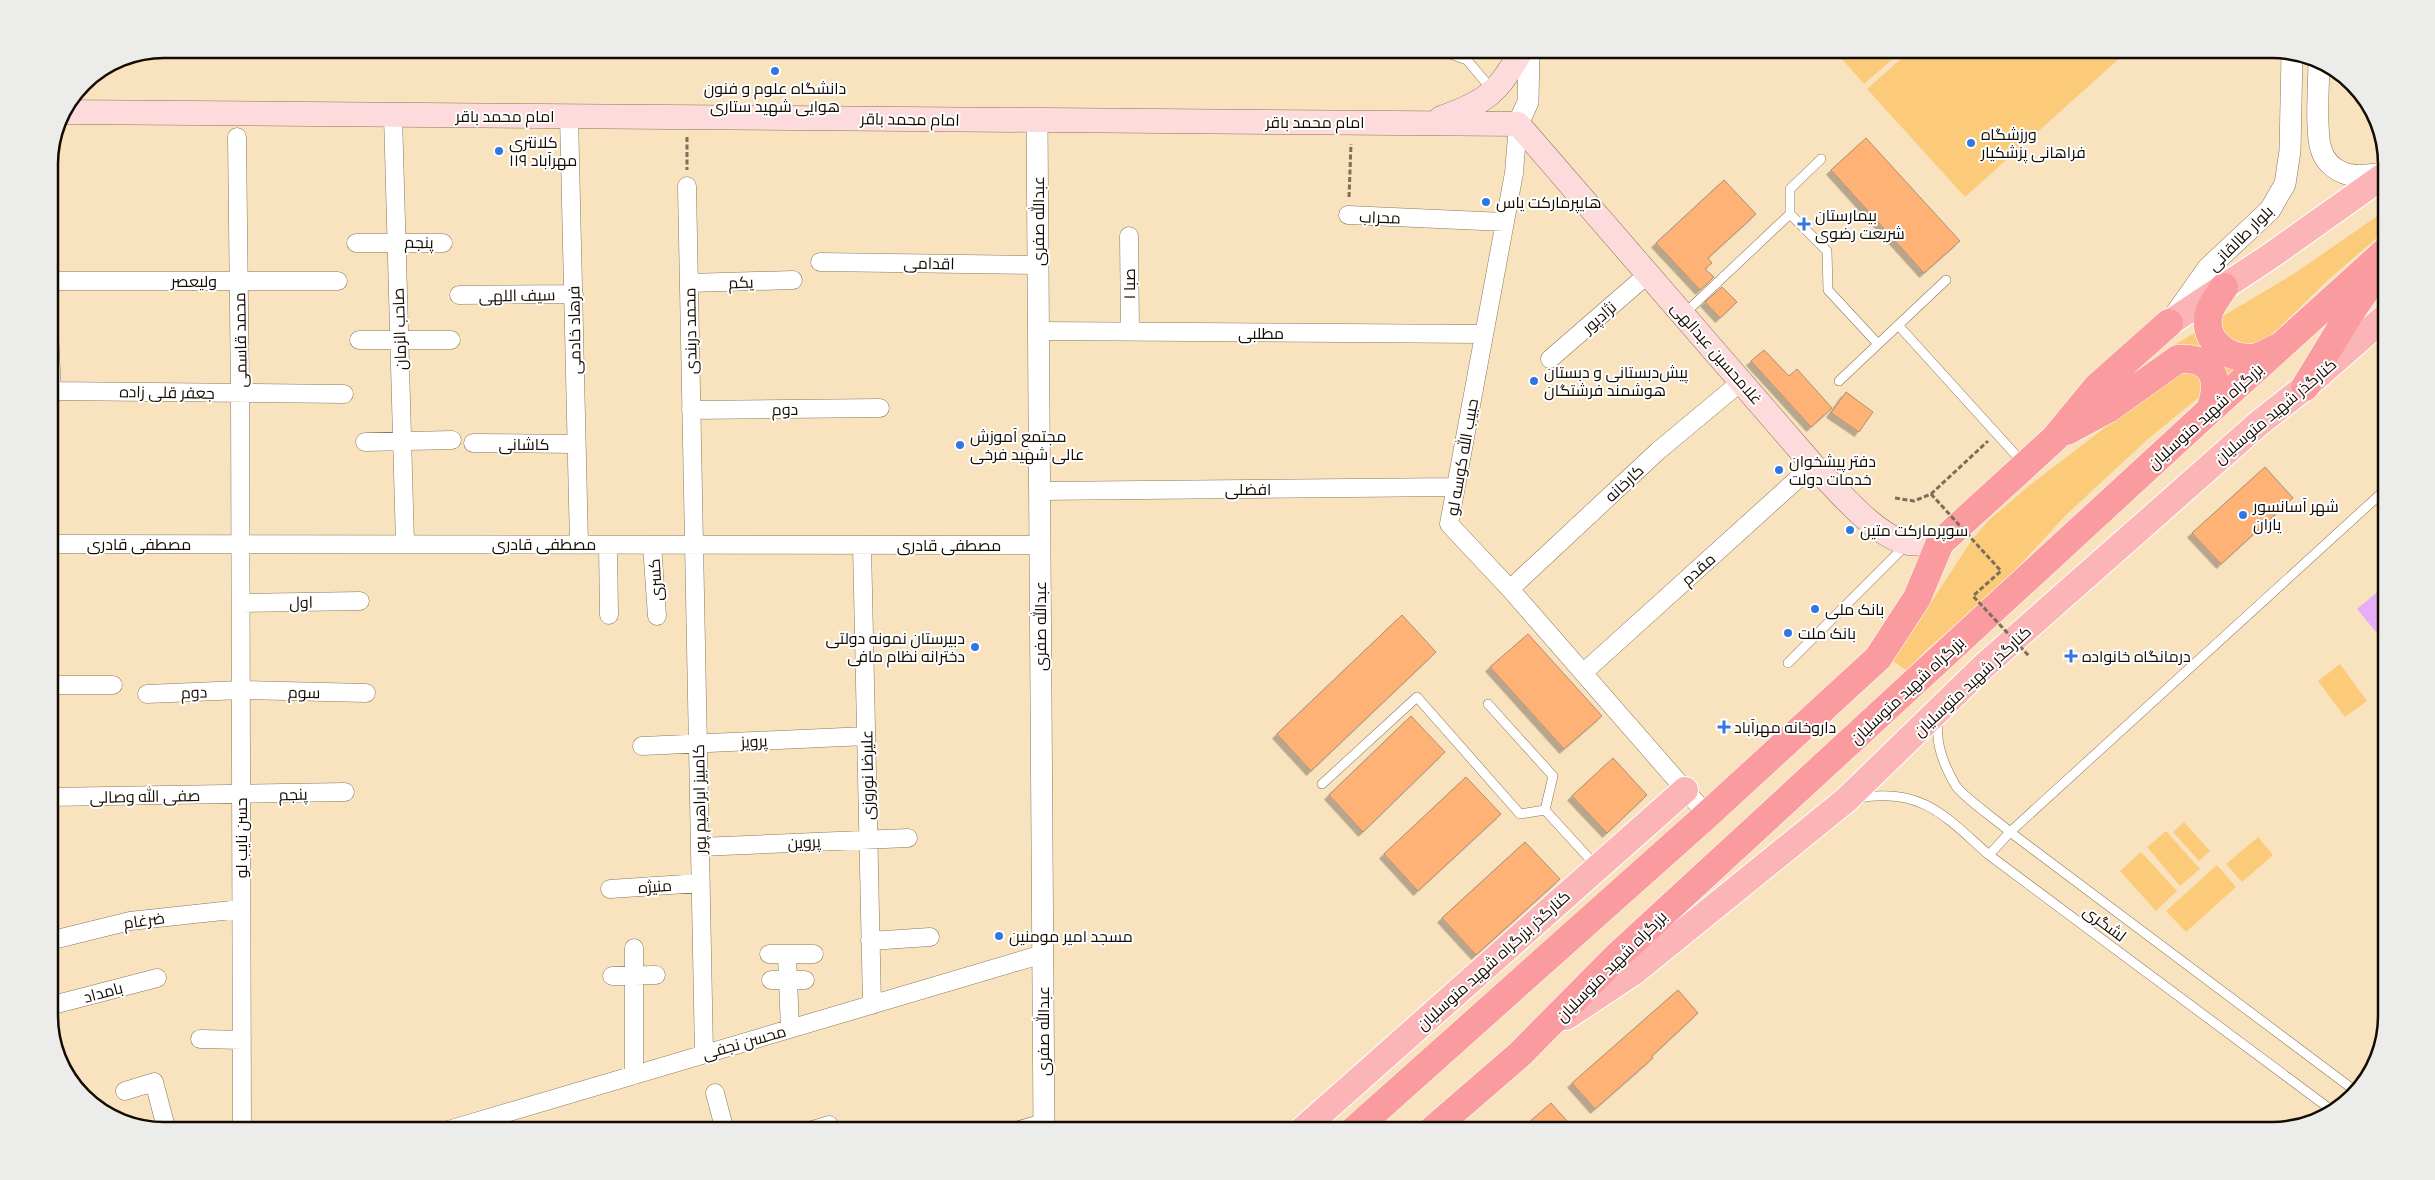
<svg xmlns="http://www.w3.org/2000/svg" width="2435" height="1180" font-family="Georgia,Cairo,serif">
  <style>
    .green { fill: #fccb7a }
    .water { fill: #e7adf7 }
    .building { fill: #feb275; stroke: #ae8e75; filter: url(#shadow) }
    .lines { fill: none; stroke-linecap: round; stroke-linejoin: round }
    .service-casing { stroke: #8b7757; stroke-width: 10 }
    .minor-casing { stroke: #8b7757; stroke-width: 19 }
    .tertiary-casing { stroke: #8b7757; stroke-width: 22 }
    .secondary-casing { stroke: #8b7757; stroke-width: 25 }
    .primary-casing { stroke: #fff; stroke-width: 28 }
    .trunk-casing { stroke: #fff; stroke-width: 29 }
    .path { stroke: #7d6e58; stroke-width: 3; stroke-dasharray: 5 2.5; stroke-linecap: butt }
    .service { stroke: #fff; stroke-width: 9 }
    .minor { stroke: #fff; stroke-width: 18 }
    .tertiary { stroke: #fff; stroke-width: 21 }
    .secondary { stroke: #fddadb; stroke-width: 24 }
    .primary { stroke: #fbb5b7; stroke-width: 26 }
    .trunk { stroke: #fa9c9f; stroke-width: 28 }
    .path-bridge { stroke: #7d6e58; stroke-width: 3; stroke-dasharray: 5 2.5; stroke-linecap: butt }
    .poi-dot { fill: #3077e3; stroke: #fff; stroke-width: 2 }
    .labels { text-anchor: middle; stroke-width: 4; stroke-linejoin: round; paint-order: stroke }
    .poi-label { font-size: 16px; fill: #140c02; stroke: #fff; text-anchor: start }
    .street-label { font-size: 16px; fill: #140c02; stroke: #fff }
    .rim { fill: none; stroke: #140c02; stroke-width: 2.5 }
  </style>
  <defs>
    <filter id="shadow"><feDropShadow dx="-4.5" dy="4.5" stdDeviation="0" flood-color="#0004"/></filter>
  </defs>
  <rect width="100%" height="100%" fill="#f9e3bf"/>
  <path class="green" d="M1833 49H1904L1864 84Z
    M1912 49H2130L1965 197 1867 89Z
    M2386 210V230L2329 279 2222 384 2217 356 2103 406 2166 350 2295 273Z
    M2180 370 2201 372 2203 394 2148 439 2067 514 2005 581 1924 652 1907 671 1893 661 1971 541 1988 521 2030 485Z
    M2340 664 2367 701 2345 717 2318 681Z
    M2184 822 2210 851 2199 861 2173 832Z
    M2166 831 2200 869 2180 886 2147 847Z
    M2258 837 2273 855 2242 882 2226 864Z
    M2141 852 2177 891 2156 911 2120 871Z
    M2217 865 2236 887 2186 932 2166 911Z"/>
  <path class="water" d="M2386 585V644L2357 609Z"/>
  <path class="building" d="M1866 138 1960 241 1924 273 1831 170Z
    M1724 180 1756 214 1708 258 1712 263 1705 269 1714 277 1700 290 1656 243Z
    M1722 287 1737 302 1720 318 1705 302Z
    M1764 350 1789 376 1797 369 1832 408 1811 427 1751 361Z
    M1846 392 1873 412 1859 432 1831 413Z
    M2265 467 2293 498 2221 564 2192 533Z
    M1402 615 1436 652 1311 771 1277 734Z
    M1528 634 1602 716 1564 749 1490 667Z
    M1411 716 1445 752 1363 832 1329 795Z
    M1613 758 1647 795 1607 833 1572 796Z
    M1466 777 1501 814 1418 891 1384 854Z
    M1525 842 1560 879 1476 955 1442 918Z
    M1678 990 1698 1013 1652 1056 1653 1058 1595 1109 1572 1083Z
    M1551 1103 1576 1131H1519Z"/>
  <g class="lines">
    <g class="service-casing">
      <path id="service" d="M1411 49 1445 52 1467 60 1493 91
        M1790 214 1827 251 1828 290 1878 344
        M1684 314 1790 214V189L1821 159
        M1898 325 2023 463
        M1839 381 1946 280
        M1788 663 1906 545
        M1488 704 1553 776 1545 810 1597 867
        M1939 719C1934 741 1944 766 1956 786 1963 797 1998 821 2010 832L2354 1090
        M1322 784 1417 697 1520 814 1545 810
        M1858 798C1922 787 1945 816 1989 855L2334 1112
        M1989 855 2010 832 2386 489"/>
    </g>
    <g class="minor-casing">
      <path id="minor" d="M393 115 405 544
        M569 116 579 545
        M1518 124 1514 173 1449 524 1510 589 1707 815
        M237 137 240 393 242 1131
        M687 186 704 1054
        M1348 215 1505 222
        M1129 236 1130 332
        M356 243H443
        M820 262 1038 265
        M49 281H338
        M689 283 793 280
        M459 295 574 294
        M1039 331 1484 334
        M49 332 52 391
        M359 340H451
        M1550 359 1648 274
        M49 391 344 394
        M691 410 880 408
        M365 442 452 440
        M473 443 575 444
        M1040 491 1456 487
        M49 544 1040 545
        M608 545 609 615
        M652 545 657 616
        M862 545 872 1005
        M1510 589 1658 451 1742 381
        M241 603 360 601
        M1583 673 1813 465
        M49 685H113
        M147 694 241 690 366 693
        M642 746 866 736
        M49 797 345 792
        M700 847 908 838
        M610 889 700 883
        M49 941 130 921 241 909
        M870 941 930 937
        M769 954H814
        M787 955 790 1029
        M612 976 656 975
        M771 980H805
        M49 1006 157 978
        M200 1039 242 1040
        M634 1075V948
        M125 1091 154 1082 167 1131
        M715 1093 725 1131
        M445 1131 1043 954
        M809 1131 829 1125
        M1016 1131 1044 1123"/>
    </g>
    <g class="tertiary-casing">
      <path id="tertiary" d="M2319 60C2319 82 2315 130 2321 149 2324 160 2333 169 2344 173 2356 178 2373 174 2386 173
        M1037 120 1044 1131
        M1518 124 1528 102 1529 49
        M2174 316 2208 268 2270 210 2285 184 2290 151 2292 54"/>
    </g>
    <g class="secondary-casing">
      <path id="secondary" d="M63 112 1518 124 1813 465C1835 487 1877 539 1909 543 1919 545 1930 543 1940 543
        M1441 118C1487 102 1500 91 1522 49"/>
    </g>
    <g class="primary-casing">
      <path id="primary" d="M2169 323 2269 257 2386 174
        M1566 1017 1634 972 1846 800 1984 666 2258 424 2305 387 2386 316
        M1301 1131 1685 790"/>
    </g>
    <g class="trunk-casing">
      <path id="trunk" d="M2224 287C2220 294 2213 302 2210 310 2200 338 2225 358 2250 358 2258 358 2269 352 2276 348
        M2305 387 2350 313 2377 274
        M2067 431 2108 409 2178 359C2214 357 2221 380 2210 410
        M1353 1131 1707 815 1878 658 1917 598 1940 543 2055 438 2097 387 2169 323
        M1431 1131 1520 1054 1617 956 2210 410 2386 251"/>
    </g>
    <path class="path" d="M687 137V170
      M1349 197 1351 144
      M1895 498 1914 501 1931 494 1988 441"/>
    <use href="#service" class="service"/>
    <use href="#minor" class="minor"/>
    <use href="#tertiary" class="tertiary"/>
    <use href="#secondary" class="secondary"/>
    <use href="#primary" class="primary"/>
    <use href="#trunk" class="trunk"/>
    <path class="path-bridge" d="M1931 494 2001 571 1973 596 2029 656"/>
  </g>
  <g class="poi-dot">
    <circle cx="775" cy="71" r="5"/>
    <circle cx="1971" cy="143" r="5"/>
    <circle cx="499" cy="151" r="5"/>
    <circle cx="1486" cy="202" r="5"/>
    <path d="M1801.5 216.5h5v5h5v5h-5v5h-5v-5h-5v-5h5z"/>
    <circle cx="1534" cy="381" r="5"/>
    <circle cx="960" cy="445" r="5"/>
    <circle cx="1779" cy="470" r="5"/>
    <circle cx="2243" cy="515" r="5"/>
    <circle cx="1850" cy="530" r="5"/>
    <circle cx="1815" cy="609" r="5"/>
    <circle cx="1788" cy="633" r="5"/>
    <circle cx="975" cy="647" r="5"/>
    <path d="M2068.5 648.5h5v5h5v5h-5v5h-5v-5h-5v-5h5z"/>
    <path d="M1721.5 719.5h5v5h5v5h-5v5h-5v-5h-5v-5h5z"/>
    <circle cx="999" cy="936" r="5"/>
  </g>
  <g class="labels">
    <g class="poi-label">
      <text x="775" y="94" text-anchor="middle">دانشگاه علوم و فنون<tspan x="775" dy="18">هوایی شهید ستاری</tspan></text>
      <text x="1981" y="140">ورزشگاه<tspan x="1981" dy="18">فراهانی پزشکیار</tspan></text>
      <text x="509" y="148">کلانتری<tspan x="509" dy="18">۱۱۹ مهرآباد</tspan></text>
      <text x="1496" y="208">هایپرمارکت یاس</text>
      <text x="1815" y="221">بیمارستان<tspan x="1815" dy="18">شریعت رضوی</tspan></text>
      <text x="1544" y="378">پیش‌دبستانی و دبستان<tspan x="1544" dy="18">هوشمند فرشتگان</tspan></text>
      <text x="970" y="442">مجتمع آموزش<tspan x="970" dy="18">عالی شهید فرخی</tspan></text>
      <text x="1789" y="467">دفتر پیشخوان<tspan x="1789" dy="18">خدمات دولت</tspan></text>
      <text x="2253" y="512">شهر آسانسور<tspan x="2253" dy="18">یاران</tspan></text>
      <text x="1860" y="536">سوپرمارکت متین</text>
      <text x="1825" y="615">بانک ملی</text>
      <text x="1798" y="639">بانک ملت</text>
      <text x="965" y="644" text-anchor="end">دبیرستان نمونه دولتی<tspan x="965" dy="18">دخترانه نظام مافی</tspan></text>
      <text x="2082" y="662">درمانگاه خانواده</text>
      <text x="1734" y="733">داروخانه مهرآباد</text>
      <text x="1009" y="942">مسجد امیر مومنین</text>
    </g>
    <g class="street-label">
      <text x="505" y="122">امام محمد باقر</text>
      <text transform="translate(910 119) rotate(1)" y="6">امام محمد باقر</text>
      <text x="1315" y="128">امام محمد باقر</text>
      <text transform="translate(1380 217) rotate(2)" y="6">محراب</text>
      <text transform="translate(1038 221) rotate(-90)" y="6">عبدالله صفری</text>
      <text transform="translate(2240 238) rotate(-45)" y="6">بلوار طالقانی</text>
      <text transform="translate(419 242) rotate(1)" y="6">پنجم</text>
      <text transform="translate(929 263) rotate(1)" y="6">اقدامی</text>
      <text x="194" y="287">ولیعصر</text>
      <text transform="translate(741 282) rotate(-2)" y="6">یکم</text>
      <text transform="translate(1129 284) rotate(-90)" y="6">صبا ۱</text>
      <text transform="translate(517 295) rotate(-1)" y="6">سیف اللهی</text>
      <text transform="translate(1599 317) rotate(-41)" y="6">نژادپور</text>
      <text transform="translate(399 329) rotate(-92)" y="6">صاحب الزمان</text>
      <text transform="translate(574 330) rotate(-91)" y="6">فرهاد خادمی</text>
      <text transform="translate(690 331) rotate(-91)" y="6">محمد دربندی</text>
      <text x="1261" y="339">مطلبی</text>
      <text transform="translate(240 340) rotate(-91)" y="6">محمد قاسمی</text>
      <text transform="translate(1717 353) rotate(49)" y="6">غلامحسین عبدالهی</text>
      <text transform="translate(167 392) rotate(1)" y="6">جعفر قلی زاده</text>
      <text transform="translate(785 409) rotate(-1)" y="6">دوم</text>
      <text transform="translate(2275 411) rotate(-40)" y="6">کنارگذر شهید متوسلیان</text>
      <text transform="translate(2205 416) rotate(-42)" y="6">بزرگراه شهید متوسلیان</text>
      <text x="524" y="450">کاشانی</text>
      <text transform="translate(1462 457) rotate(-80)" y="6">حبیب الله کوسه لو</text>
      <text transform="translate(1624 483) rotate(-43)" y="6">کارخانه</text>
      <text x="1248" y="495">افضلی</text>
      <text x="139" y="550">مصطفی قادری</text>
      <text x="544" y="550">مصطفی قادری</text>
      <text x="949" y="551">مصطفی قادری</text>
      <text transform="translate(1698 569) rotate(-42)" y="6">مقدم</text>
      <text transform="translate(655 580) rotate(-94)" y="6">کسری</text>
      <text transform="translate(301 602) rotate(-1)" y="6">اول</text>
      <text transform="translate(1040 626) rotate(-90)" y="6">عبدالله صفری</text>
      <text transform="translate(1972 681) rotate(-43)" y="6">کنارگذر شهید متوسلیان</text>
      <text transform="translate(1907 690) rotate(-43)" y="6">بزرگراه شهید متوسلیان</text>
      <text transform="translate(194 692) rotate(-2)" y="6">دوم</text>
      <text transform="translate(304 692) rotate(1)" y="6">سوم</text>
      <text transform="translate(754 741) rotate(-3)" y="6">پرویز</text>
      <text transform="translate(867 775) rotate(-91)" y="6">علیرضا نوروزی</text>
      <text transform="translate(293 794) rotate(-2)" y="6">پنجم</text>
      <text transform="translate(145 796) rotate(-1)" y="6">صفی الله وصالی</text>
      <text transform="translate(699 799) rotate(-91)" y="6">کامبیز ابراهیم پور</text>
      <text transform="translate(241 838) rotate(-90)" y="6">حسن نایب لو</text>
      <text transform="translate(804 842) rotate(-3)" y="6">پروین</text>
      <text transform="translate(655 886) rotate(-4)" y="6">منیژه</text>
      <text transform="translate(144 920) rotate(-8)" y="6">ضرغام</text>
      <text transform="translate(2105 923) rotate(37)" y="6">لشگری</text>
      <text transform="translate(1493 960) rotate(-42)" y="6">کنارگذر بزرگراه شهید متوسلیان</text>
      <text transform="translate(1611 966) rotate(-45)" y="6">بزرگراه شهید متوسلیان</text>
      <text transform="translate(103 992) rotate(-15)" y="6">بامداد</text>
      <text transform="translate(1043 1031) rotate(-90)" y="6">عبدالله صفری</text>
      <text transform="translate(744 1042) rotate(-16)" y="6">محسن نجفی</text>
    </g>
  </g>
  <path d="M0 0H2435V1180H0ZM164 58H2272A106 106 0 0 1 2378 164V1016A106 106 0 0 1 2272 1122H164A106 106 0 0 1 58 1016V164A106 106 0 0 1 164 58Z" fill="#ececeb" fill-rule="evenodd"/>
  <path class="rim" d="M164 58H2272A106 106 0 0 1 2378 164V1016A106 106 0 0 1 2272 1122H164A106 106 0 0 1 58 1016V164A106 106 0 0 1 164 58Z"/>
</svg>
